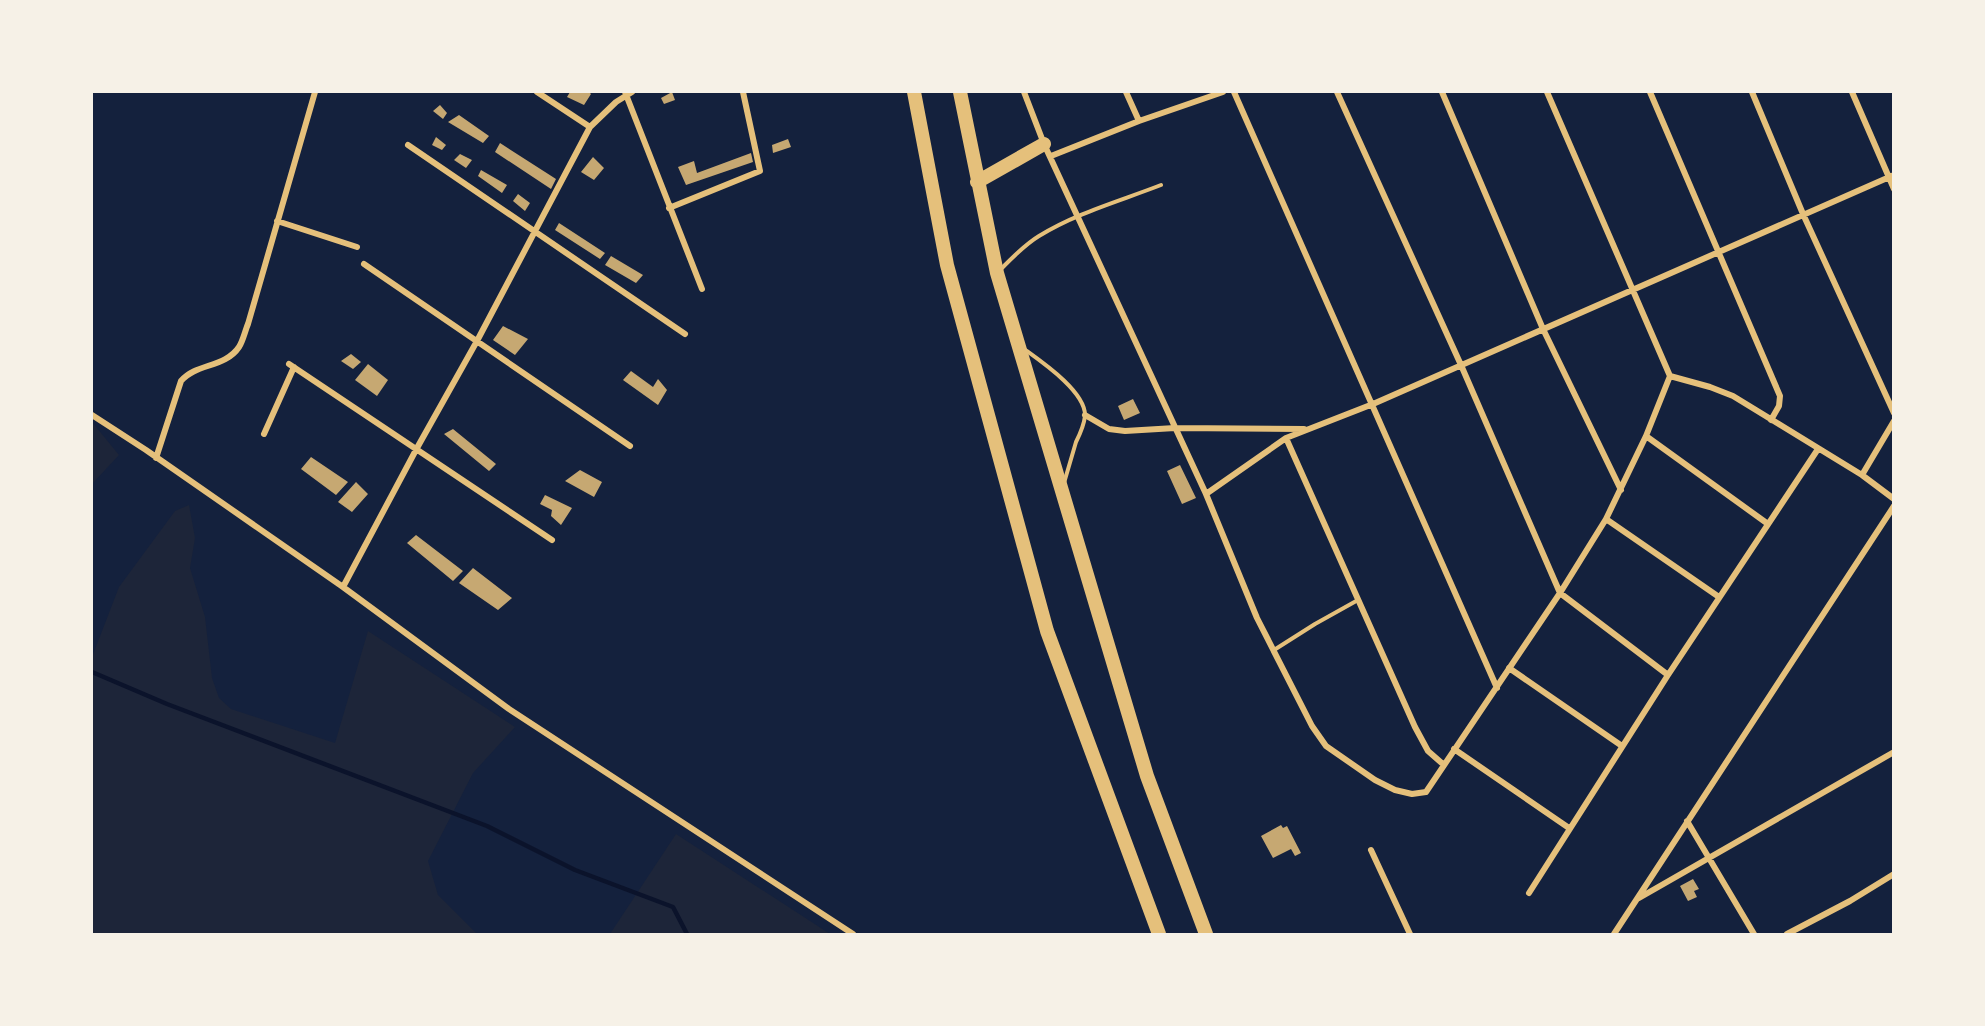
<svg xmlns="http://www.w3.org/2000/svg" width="1985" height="1026" font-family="Montserrat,sans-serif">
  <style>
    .green { fill: #1d2539 }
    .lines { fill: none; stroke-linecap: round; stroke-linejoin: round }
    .stream { stroke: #0b132b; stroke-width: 4.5 }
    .building { fill: #c6a872 }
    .service { stroke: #e5c07b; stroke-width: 4 }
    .minor { stroke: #e5c07b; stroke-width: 6 }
    .motorway { stroke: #e5c07b; stroke-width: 14 }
  </style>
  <rect width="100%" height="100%" fill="#14213d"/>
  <path class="green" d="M92 422 119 455 92 484Z
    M189 505 195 538 190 568 205 617 212 678 219 698 231 709 335 743 368 631 515 727 473 773 428 861 438 895 476 933 475 934H92V657L119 587 175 511Z
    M676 834 830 934H610Z"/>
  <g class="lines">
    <path class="stream" d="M92 672 167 704 487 826 575 870 673 907 687 934"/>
  </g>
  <path class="building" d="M570 92H589L591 94 584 105 567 97Z
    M672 92 675 100 664 104 661 98Z
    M440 105 447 113 443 119 433 111Z
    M459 115 489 136 483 143 448 122Z
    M436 137 446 145 442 150 432 145Z
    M788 139 791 147 773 153 772 145Z
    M500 143 556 179 551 189 495 152Z
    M751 153 753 162 686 185 678 167 694 161 697 173Z
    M460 154 472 160 466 168 454 160Z
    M593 157 604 168 594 180 581 172Z
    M481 170 507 185 502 193 478 176Z
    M518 194 530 203 525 211 513 201Z
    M559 223 605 253 600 259 555 230Z
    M611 256 643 275 636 283 605 265Z
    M503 326 528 339 515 355 493 340Z
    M351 354 361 362 353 369 341 361Z
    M368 364 388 380 377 396 355 380Z
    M631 371 653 387 658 379 667 390 658 405 623 380Z
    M1133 399 1140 413 1124 420 1118 406Z
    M453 429 496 464 489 471 444 434Z
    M311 457 348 482 336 495 301 469Z
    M1180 465 1196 498 1182 504 1167 471Z
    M580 470 602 482 594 497 565 481Z
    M356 482 368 494 352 512 338 502Z
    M545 495 572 508 561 525 551 516 552 510 540 504Z
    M416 535 463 571 453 581 407 543Z
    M473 568 512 598 498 610 459 583Z
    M1281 825 1283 828 1287 826 1301 853 1295 856 1291 849 1273 858 1261 836Z
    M1693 879 1699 889 1694 891 1697 897 1688 901 1680 886Z"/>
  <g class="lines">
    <path class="service" d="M1000 270C1012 258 1024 245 1039 236 1076 213 1120 201 1161 185
      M1024 349C1042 362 1086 392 1085 416 1084 425 1080 434 1076 442 1072 456 1068 469 1064 483
      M1274 650 1315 624 1358 600"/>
    <path class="minor" d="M537 92 590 127
      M625 92 702 289
      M1024 92 1044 144 1206 494 1257 618 1312 726 1326 746 1375 780 1395 790 1412 794 1426 792 1560 593 1606 519 1646 436 1670 376 1547 92
      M1126 92 1139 121
      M1234 92 1497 688
      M1337 92 1461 365 1560 593 1668 675
      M1442 92 1543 329 1621 490
      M1650 92 1780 396 1779 406 1771 420
      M1752 92 1803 214 1894 413
      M1852 92 1894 189
      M408 145 685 334
      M1051 156 1139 121 1223 92
      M669 208 760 171 743 92
      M277 221 357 247
      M364 264 630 446
      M289 364 552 540
      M1670 376 1710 387 1733 396 1862 475 1894 499
      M92 415 146 450 343 587 509 709 853 934
      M1085 415 1109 429 1125 431 1175 428 1304 429
      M264 434 294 367
      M1646 436 1768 524
      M1286 438 1415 727 1428 751 1444 765
      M156 458 181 381C196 363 225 368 239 347 243 341 245 331 248 324L315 92
      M1862 475 1894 421
      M1206 494 1286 438 1373 404 1894 175
      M1606 519 1719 597
      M343 587 417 448 477 341 590 127 616 102 632 92
      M1509 668 1622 746
      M1454 749 1569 828
      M1687 821 1754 934
      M1371 850 1410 934
      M1529 893 1668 675 1818 449
      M1639 898 1894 752
      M1614 934 1894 506
      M1787 934 1850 901 1894 874"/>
    <path class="motorway" d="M914 92 947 265 1047 631 1159 934
      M960 92 997 273 1147 776 1206 934
      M977 182 1044 144"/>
  </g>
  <rect width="1985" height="1026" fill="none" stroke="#f6f1e7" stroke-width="186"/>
</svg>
